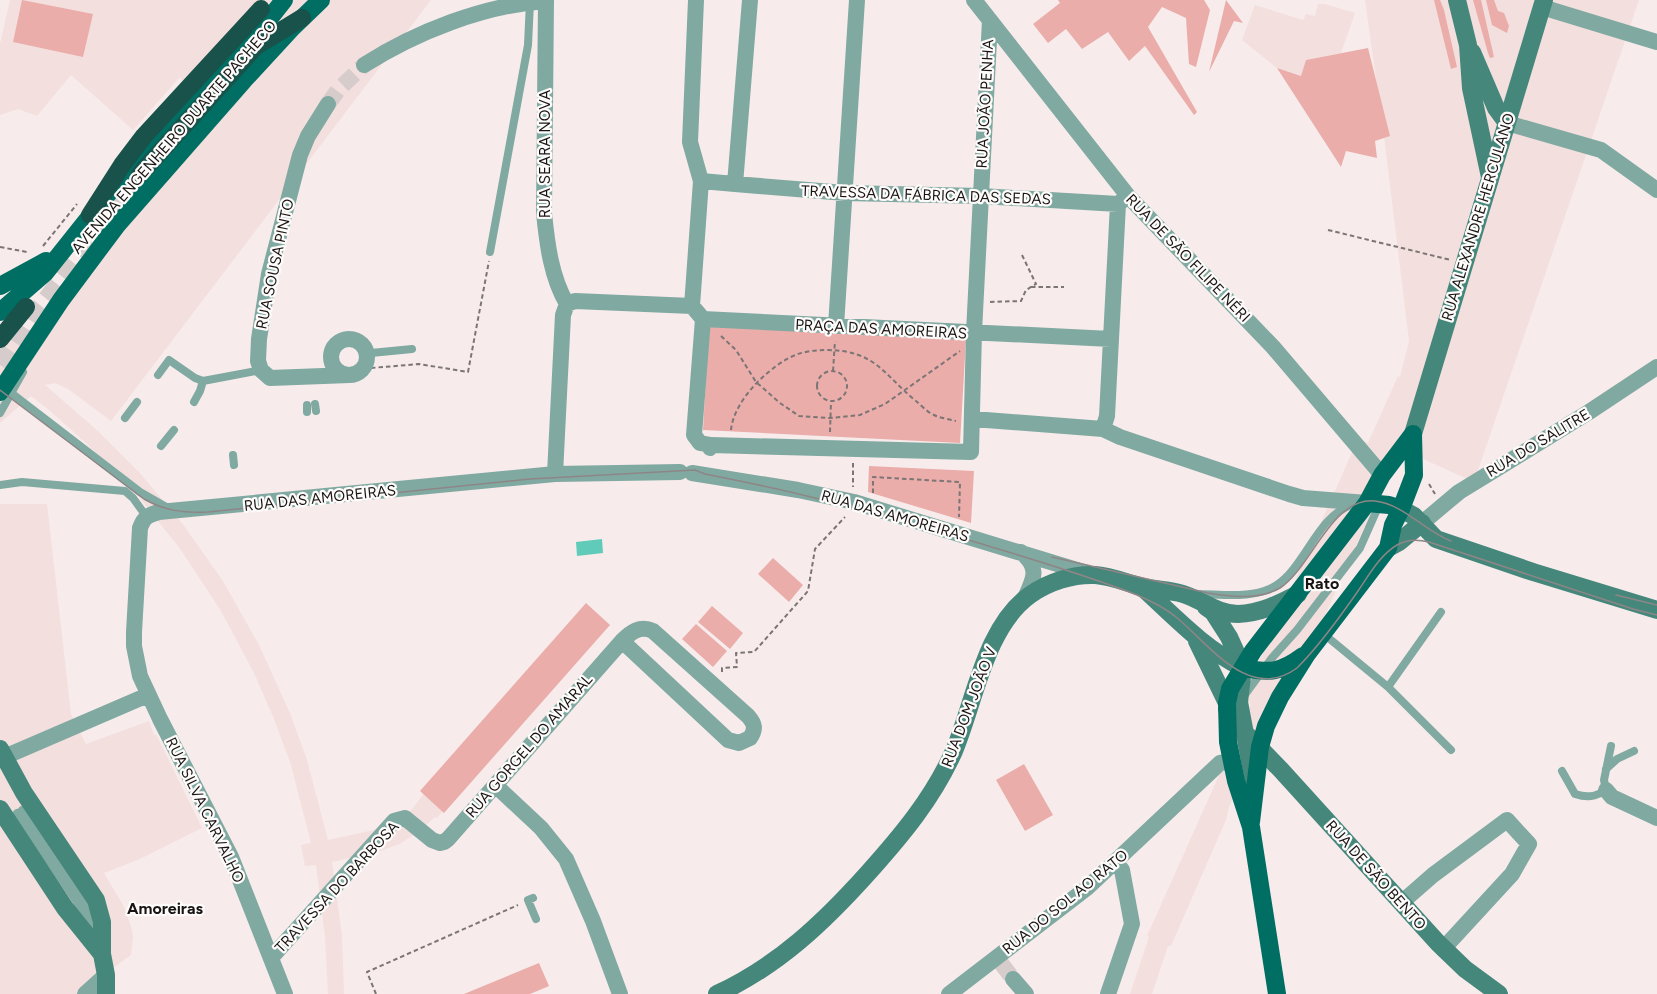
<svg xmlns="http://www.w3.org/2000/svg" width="1657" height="994" font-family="Figtree,sans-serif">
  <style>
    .built { fill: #f3dfdd }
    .green { fill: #eaadaa }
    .water { fill: #61cbba }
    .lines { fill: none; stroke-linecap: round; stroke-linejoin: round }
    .street-tunnel { stroke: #d6cccb; stroke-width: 16; stroke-dasharray: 16 8; stroke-linecap: butt }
    .highway-tunnel { stroke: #d6cccb; stroke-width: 18; stroke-dasharray: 18 9; stroke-linecap: butt }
    .path { stroke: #7c7575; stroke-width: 2; stroke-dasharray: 4.5 3; stroke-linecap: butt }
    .lane { stroke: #80a9a1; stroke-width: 8 }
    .street { stroke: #80a9a1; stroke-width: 16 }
    .secondary { stroke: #46877c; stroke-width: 18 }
    .primary { stroke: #006e62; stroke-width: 18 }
    .highway { stroke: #18524a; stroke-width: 18 }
    .tram { stroke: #8e8686; stroke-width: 1.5 }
    .labels { text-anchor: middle; stroke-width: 4.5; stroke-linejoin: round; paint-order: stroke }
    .street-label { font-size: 15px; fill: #181414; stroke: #fefbfb }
    .neighbourhood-label { font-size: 16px; font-weight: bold; fill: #181414; stroke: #fefbfb }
  </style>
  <rect width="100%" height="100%" fill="#f7eceb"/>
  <path class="built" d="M10 0H431L111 421 68 389 55 383 45 385 98 431 138 471 182 523 223 581 259 645 290 713 307 760 328 840 383 828 403 817 412 809 429 787 449 804 437 818 435 817 422 829 400 844 377 852 332 862 342 935 344 994H328L325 937 316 865 305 866 301 845 311 843 291 765 274 719 254 673 221 611 181 550 139 497 86 443 49 410 31 396 0 423V323L35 331 195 124 187 88 180 77 133 130 71 75 37 116 18 109 0 115V44Z
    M1365 0H1639L1474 482 1403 450 1395 458 1280 717 1271 713 1229 807 1226 820 1171 946H1168L1152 994H1130L1149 937 1147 936 1251 704 1242 700 1358 439 1368 443 1398 376 1400 377 1409 341 1384 136Z
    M1318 4H1325L1355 13 1341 53 1306 60 1302 76 1277 68 1242 40 1255 5 1303 20 1306 14 1315 16Z
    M0 504H47L71 714 86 744 149 721 154 735 156 734 202 828 140 859 104 873 123 905 131 926 133 937 131 955 77 994H0Z"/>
  <path class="green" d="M22 0 93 14 83 57 13 42Z
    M1058 0H1204L1210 10 1196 67 1189 64 1186 18 1162 7 1148 27 1197 112 1194 115 1145 46 1129 61 1108 32 1082 49 1066 29 1048 43 1033 24 1060 3Z
    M1226 0 1243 23 1234 21 1209 72Z
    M1434 0H1440L1444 10 1457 67 1451 69Z
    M1473 0H1481L1494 57 1490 58 1488 53Z
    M1486 0H1494L1498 11 1504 13 1509 26 1507 33 1492 25Z
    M1368 48 1390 136 1375 141 1377 158 1346 151 1341 167 1277 68 1301 76 1306 60Z
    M709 325 966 339 960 443 703 430Z
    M869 466 974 471 971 523 868 492Z
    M773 558 803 585 789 602 758 574Z
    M586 603 610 625 444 813 420 791Z
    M712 606 743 633 730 649 698 622Z
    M696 624 727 651 713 667 682 639Z
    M1024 764 1053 815 1025 831 996 780Z
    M539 963 549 986 530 994H464Z"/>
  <path class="water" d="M602 539 603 553 577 556 576 542Z"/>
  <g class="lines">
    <path class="street-tunnel" d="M328 104 338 90 364 65
      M1001 963 1013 979"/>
    <path class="highway-tunnel" d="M0 365 32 317 154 164"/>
    <path class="path" d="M1328 230 1451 260
      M43 246 77 204
      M0 247 27 252
      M1031 287H1064
      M990 302 1021 301 1026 290 1036 284 1022 255
      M721 336 736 350 756 382 780 403 799 416 830 418 860 415 885 404 960 351
      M371 368 419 364 468 372 489 261
      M833 371 835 341
      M817 386a15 15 0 1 1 30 0a15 15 0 1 1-30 0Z
      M731 430C733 408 753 384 770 371 789 355 803 350 828 350 876 351 883 374 916 401 921 405 927 412 934 415 940 418 949 419 956 421
      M830 432 831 402
      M853 463V487
      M1429 484 1435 494
      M873 493V477L960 482 959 517
      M722 672V668L737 667 736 653 754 652 808 591 815 549 845 517
      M376 994 367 972 518 905"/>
    <path class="lane" d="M490 252 528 45 530 2
      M367 357 371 353 412 349
      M158 375 169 360 195 378 203 381 261 370
      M2 386 140 492 168 508
      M194 402 200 391 203 381
      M315 404 316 411
      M307 405V412
      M0 413 23 372
      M125 418 137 402
      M161 446 174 430
      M233 455 234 465
      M0 485 22 482 125 491 133 498 146 516
      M1195 594C1217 594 1243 598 1264 591 1303 580 1312 519 1351 505
      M1331 640 1388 687 1451 750
      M1388 687 1441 612
      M1244 696 1271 659 1297 630 1360 548 1379 505
      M1606 769 1617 759 1634 751
      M1562 771 1575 794C1587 798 1595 797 1606 790L1604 780 1611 746
      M22 810 79 894 95 923
      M17 813 77 902 90 930
      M533 898 528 900 536 919"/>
    <path class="street" d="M546 0 544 213C547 243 551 277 567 304
      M696 0 690 142 701 181
      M974 0 1128 196 1273 347 1382 475
      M1542 7 1657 42
      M364 65C416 32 484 5 546 1
      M328 104 308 136 300 155 269 274 259 339 258 361 261 370 270 378 350 375
      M1507 123 1601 150 1657 190
      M735 184 845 193 981 196 1118 204
      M692 306 703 319 1111 339
      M692 306 701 181 735 184 750 0
      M703 319 694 435 700 443 711 445 710 448
      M836 326 857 0
      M331 357a18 18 0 1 1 36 0a18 18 0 1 1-36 0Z
      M973 419 1103 429 1120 437 1289 494 1303 498 1367 503
      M1103 429 1107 416 1118 204 1127 197
      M711 445 971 452 974 332 990 20
      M692 473 798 490 854 502 1093 575
      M555 474 563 315 567 304 575 301 692 306
      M1422 523 1459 492 1589 412 1657 367
      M1021 552C1040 568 1034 578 1025 598
      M4 757 148 695
      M495 785 541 828 566 859 593 921 620 994
      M1606 790 1612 797 1657 818
      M1401 903 1433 875 1507 820 1529 844 1512 874 1443 949
      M271 958 394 821 405 818 432 840 440 843 444 842 448 839 622 641C631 632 640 625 653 631L748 716C755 724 756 729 750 738L739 743 728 740 622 641
      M1013 979 1026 994
      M85 994 106 975
      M285 994 231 857 160 719 140 676 134 646V632L140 528C144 517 148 515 159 512L555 474 680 472
      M949 994 1087 888 1220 763 1232 761
      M1108 994 1132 924 1122 870 1116 863"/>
    <path class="secondary" d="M1457 0 1468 45 1471 88 1490 177
      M1472 52 1496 108 1507 123
      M1413 434 1544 0
      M1401 509 1414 516 1436 539 1533 572 1657 610
      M1388 548 1399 542 1422 523
      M1142 587C1175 617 1203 648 1243 668
      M1206 607 1213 612 1229 637 1243 668 1239 702 1254 782
      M1197 641 1227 703
      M1227 709 1243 731 1281 770 1438 943 1465 969 1499 994
      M0 749 24 793 96 900 102 922V954L106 975V994
      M0 809 65 908 102 954
      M717 994C778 966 824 922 868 873 902 835 933 798 954 751 975 701 985 627 1030 595 1048 582 1073 574 1095 575 1111 576 1127 583 1143 587 1156 590 1171 590 1183 594 1202 600 1217 614 1238 614 1260 613 1279 604 1298 594"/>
    <path class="primary" d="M0 286 46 261
      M0 312 45 273 111 190 266 23 284 0
      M0 392 61 300 117 225 244 80 293 27 321 0
      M1367 503 1389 505 1401 509
      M1243 668C1270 673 1280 673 1303 656
      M1251 822 1260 747 1266 726 1280 697 1307 654 1388 548 1393 525 1401 509 1414 475 1413 434
      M1277 994 1251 827 1236 781 1228 742 1227 703 1230 689 1253 651 1367 503 1382 475 1413 434"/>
    <path class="highway" d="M140 174 256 46 302 18
      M90 215 122 165 144 136 261 9
      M0 339 26 307"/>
    <path class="tram" d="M0 390 144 499C165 511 184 513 208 512L530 479 695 470 705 474C740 481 776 488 811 497 869 511 925 527 982 544 1034 560 1086 575 1137 595 1151 601 1164 607 1176 617 1209 644 1249 703 1297 668 1320 645 1340 617 1358 591 1369 575 1380 555 1397 545 1407 539 1417 539 1429 542L1633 609 1657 615
      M1052 557 1208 593C1230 597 1260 600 1280 588 1312 567 1331 497 1375 501 1403 504 1425 531 1451 541
      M1616 595 1657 605"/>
  </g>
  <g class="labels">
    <g class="street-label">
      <text transform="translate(985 104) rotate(-87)" y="5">RUA JOÃO PENHA</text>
      <text transform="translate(174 137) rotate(-49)" y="5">AVENIDA ENGENHEIRO DUARTE PACHECO</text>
      <text transform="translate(545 154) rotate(-90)" y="5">RUA SEARA NOVA</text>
      <text transform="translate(926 195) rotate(2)" y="5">TRAVESSA DA FÁBRICA DAS SEDAS</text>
      <text transform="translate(1478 217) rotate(-73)" y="5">RUA ALEXANDRE HERCULANO</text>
      <text transform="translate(1188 258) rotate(46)" y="5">RUA DE SÃO FILIPE NÉRI</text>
      <text transform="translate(275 264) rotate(-78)" y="5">RUA SOUSA PINTO</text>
      <text transform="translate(881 329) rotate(3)" y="5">PRAÇA DAS AMOREIRAS</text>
      <text transform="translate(1538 443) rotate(-31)" y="5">RUA DO SALITRE</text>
      <text transform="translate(320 498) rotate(-6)" y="5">RUA DAS AMOREIRAS</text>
      <text transform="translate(895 516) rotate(16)" y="5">RUA DAS AMOREIRAS</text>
      <text transform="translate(969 707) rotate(-69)" y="5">RUA DOM JOÃO V</text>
      <text transform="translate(529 746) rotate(-49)" y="5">RUA GORGEL DO AMARAL</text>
      <text transform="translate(205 810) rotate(64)" y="5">RUA SILVA CARVALHO</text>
      <text transform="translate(1376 875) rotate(48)" y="5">RUA DE SÃO BENTO</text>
      <text transform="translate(337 887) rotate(-47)" y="5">TRAVESSA DO BARBOSA</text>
      <text transform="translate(1065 902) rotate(-39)" y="5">RUA DO SOL AO RATO</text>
    </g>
    <g class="neighbourhood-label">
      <text x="1322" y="589">Rato</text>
      <text x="165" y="914">Amoreiras</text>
    </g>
  </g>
</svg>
